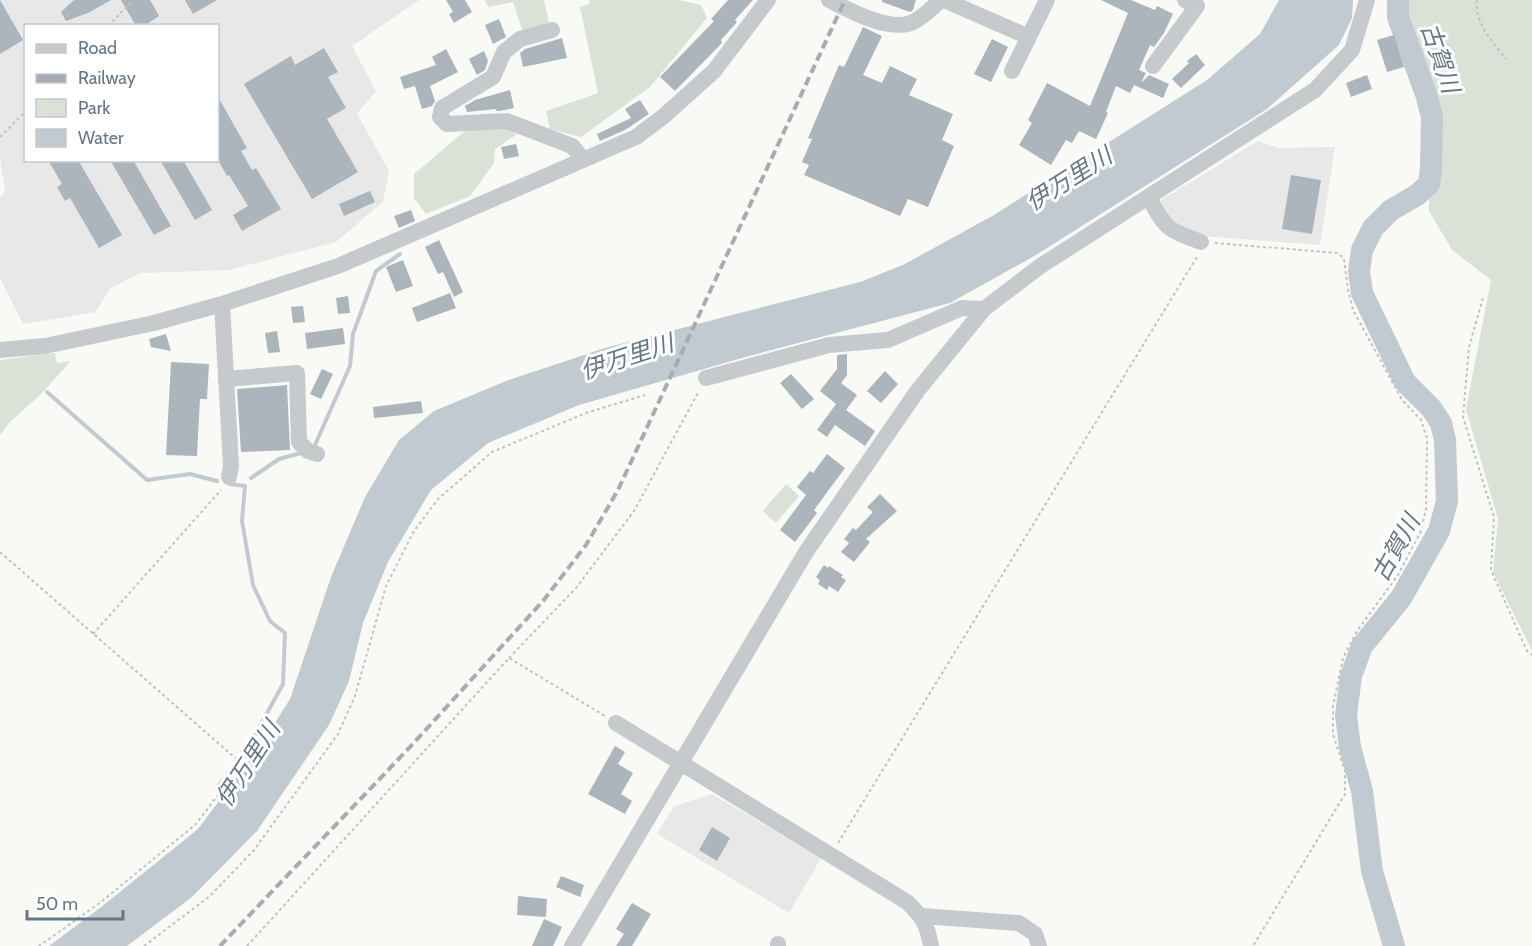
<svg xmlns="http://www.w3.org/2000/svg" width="1532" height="946" font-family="Cabin,'Noto Sans JP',sans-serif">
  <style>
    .built { fill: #e7e8e7; fill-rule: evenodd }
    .green { fill: #dae1d7 }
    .water { fill: #c1cad0 }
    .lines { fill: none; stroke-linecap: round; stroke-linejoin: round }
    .stream { stroke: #c1cad0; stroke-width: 4 }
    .river { stroke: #c1cad0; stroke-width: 22 }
    .building { fill: #acb5bb }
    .path { stroke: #bfc2c4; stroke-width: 2; stroke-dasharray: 3 3; stroke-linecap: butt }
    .minor { stroke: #c6cacd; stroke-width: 16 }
    .rail { stroke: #a6acb2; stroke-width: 4; stroke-dasharray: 9 4.5; stroke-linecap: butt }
    .labels { text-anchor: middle; stroke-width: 6; stroke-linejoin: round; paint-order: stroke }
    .water-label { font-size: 24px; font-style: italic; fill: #637983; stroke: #fff }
  </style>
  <rect width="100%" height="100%" fill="#f9f9f6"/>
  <path class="built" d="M0 0H419L352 46 376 91 357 114 389 171 383 202 336 242 229 270 140 273 111 288 95 312 23 324 0 278V198L5 191 0 158ZM26 26H218V160H26Z
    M1258 141 1279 148 1335 147 1320 245 1201 236 1168 223 1161 200Z
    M712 794 821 858 789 913 657 834 674 806Z"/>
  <path class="green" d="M484 0H544L549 22 523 32 513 2 489 7Z
    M589 0H679L701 5 707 18 650 87 581 137 550 129 546 111 598 93 580 7 589 4Z
    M1400 0H1532V651L1493 572 1498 519 1466 409 1491 280 1452 250 1429 211 1430 97 1401 13Z
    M508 126 516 135 495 149 494 163 470 196 426 214 414 198V174L466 130Z
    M55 353 57 363 71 361 40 395 9 423 0 435V360Z
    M786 484 799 496 776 523 763 511Z"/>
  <path class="water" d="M1279 0H1353L1352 18 1339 45 1267 109 1036 255 950 303 749 356 579 405 488 443 431 490 388 562 363 623 349 681 329 725 257 831 192 897 127 946H49L100 908 198 829 263 742 290 699 331 577 365 497 399 440 434 411 506 381 605 348 860 282 903 265 994 215 1207 80 1260 34Z"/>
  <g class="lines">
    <path class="stream" d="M47 392 147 480 190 474 217 481
      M315 445 350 366 353 334 376 271 400 254
      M251 478 279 459 301 453
      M230 484 245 486 242 521 253 585 270 621 285 633 283 684 245 753
      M217 787 233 769"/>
    <path class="river" d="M1394 946 1372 871 1362 791 1350 747 1346 715 1351 676 1362 646 1401 598 1439 531 1447 501 1445 440 1441 423 1431 408 1405 382 1362 293 1359 271 1362 250 1373 228 1391 210 1417 195 1429 184 1431 169 1432 117 1426 94 1398 17V0"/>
  </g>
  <path class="building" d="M0 0 23 40 0 54Z
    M74 0H111L88 13 66 21 61 12Z
    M121 0H150L159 16 144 26H136Z
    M185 0H217L193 14Z
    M446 0H465L472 12 454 23 449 14 453 12Z
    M728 0H753L735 20 737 22 721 40 722 43 675 91 660 77 714 21 711 19Z
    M882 0H916L913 10 910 12 882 2Z
    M1101 0H1131L1155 10 1157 6 1173 14 1164 33 1154 47 1150 45 1139 70 1146 73 1141 83 1149 75 1169 84 1163 98 1134 85 1130 93 1116 86 1106 112 1108 113 1096 139 1079 131 1072 143 1066 140 1051 165 1019 145 1032 123 1028 120 1047 83 1090 106 1128 13Z
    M499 19 506 37 493 44 485 25Z
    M863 27 882 36 863 75 882 83 890 66 917 79 909 95 953 114 942 140 954 146 928 207 908 199 900 216 804 175 809 165 802 162 812 139 808 138 839 65 844 67Z
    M1394 35 1404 67 1387 72 1377 40Z
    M562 38 567 58 523 67 520 53 525 49Z
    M992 39 1008 47 991 82 974 74Z
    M324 48 338 72 328 77 346 108 327 119 358 172 312 199 244 84 291 56 295 65Z
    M446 49 458 72 430 86 435 101 432 106 422 109 415 86 404 89 400 77 436 65 432 57Z
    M484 51 488 61 485 70 477 75 469 59Z
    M1196 54 1205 65 1181 88 1172 79 1189 63 1187 61Z
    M1367 75 1372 89 1351 97 1346 83Z
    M510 90 514 108 500 111H496V109L467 112 465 106 475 100Z
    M218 97 247 148 241 151 252 170 256 168 281 209 242 231 233 215 248 206 229 175 227 176 218 160Z
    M640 100 649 114 625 130 600 141 597 134 631 118 625 109Z
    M516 144 519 156 504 159 501 147Z
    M48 160H78L122 235 99 248 70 198 65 201 57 187 62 184Z
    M110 160H133L171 226 154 235Z
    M160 160H183L212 210 195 220Z
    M1291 175 1321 180 1312 234 1282 229Z
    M370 191 375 202 344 216 339 204Z
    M411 210 415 221 399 228 394 216Z
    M439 240 463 292 454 297 443 272 438 274 425 247Z
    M403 260 413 286 396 292 386 267Z
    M450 293 456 308 417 322 412 308Z
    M348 296 350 313 338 314 336 298Z
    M303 306 305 322 293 323 291 307Z
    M343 328 345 344 307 349 305 333Z
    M277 331 280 352 268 353 265 333Z
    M166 334 171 351 151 347 149 339Z
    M847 354V375L841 383 857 395 846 410 875 431 865 446 835 425 827 437 817 430 836 404 820 391 837 369V355Z
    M171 362 209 364 207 399H200L197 456 166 455Z
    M322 369 333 374 321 399 310 394Z
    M885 371 898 384 881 403 867 391Z
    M791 374 814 399 802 409 780 383Z
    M287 385 290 450 241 452 237 389Z
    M421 401 423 413 374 418 373 407Z
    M827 454 845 468 814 510 817 513 795 542 780 530 806 495 797 487 810 471 813 473Z
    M880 494 897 511 866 539 870 542 854 562 841 552 849 543 844 539 853 528 856 530 873 512 867 507Z
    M824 565 828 568 829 566 843 575 841 577 846 580 838 592 829 586 827 590 818 584 820 580 816 577Z
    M615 746 625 752 618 764 633 773 621 794 632 801 625 814 588 794Z
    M712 827 730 838 717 861 699 850Z
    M561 876 584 885 580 897 556 887Z
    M518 896 547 899 546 917 517 915Z
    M632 903 651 914 632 946H616L624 934 616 929Z
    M544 919 562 927 553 946H532Z"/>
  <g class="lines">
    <path class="path" d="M1477 0C1474 23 1493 42 1506 59
      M108 26 133 0
      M0 137 26 111
      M1215 243 1338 253 1344 259 1348 290 1353 310 1402 400 1421 420 1427 438 1426 509 1421 531 1398 575 1357 631 1343 658 1333 706V734L1345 771V794L1253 946
      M1483 298 1469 347 1463 417 1494 517 1491 570 1527 651 1532 655
      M0 552 242 764 195 825 101 902 39 946
      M93 634 221 490
      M509 658 576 588 634 511 699 391
      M838 843 1197 257
      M144 946 210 896 254 850 338 734 355 696 386 586 414 531 438 499 492 452 586 413 645 395
      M247 946 509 658 605 716"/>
    <path class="minor" d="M829 0C850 11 893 34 915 21 924 16 933 7 941 0
      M944 0 1029 37
      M552 30 520 39 504 52 493 77 442 108 440 117 447 124 507 121 572 146 583 159
      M1153 66 1197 6 1185 0
      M1012 71 1047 0
      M1149 198C1167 230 1166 229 1201 242
      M222 304 231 466 229 477
      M0 350 45 346 154 323 222 304 338 266 636 137 664 116 714 71 768 0
      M706 378 829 345 888 340 962 308 984 309
      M226 379 297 373 299 442 308 451 317 454
      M616 723 907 902C923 917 927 924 931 946
      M922 916 1019 923 1035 934 1039 946
      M778 944V946
      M572 946 806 552 918 390 984 309 1039 267 1315 90 1352 50 1367 0"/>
    <path class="rail" d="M220 946 411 746 543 601 586 545 618 490 845 0"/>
  </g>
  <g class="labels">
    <g class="water-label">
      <text transform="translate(1440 58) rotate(71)" y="8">古賀川</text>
      <text transform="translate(1069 179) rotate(-32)" y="8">伊万里川</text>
      <text transform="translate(627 357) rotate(-18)" y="8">伊万里川</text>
      <text transform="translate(1396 548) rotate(-61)" y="8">古賀川</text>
      <text transform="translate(248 764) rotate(-57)" y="8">伊万里川</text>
    </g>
  </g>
  <rect x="24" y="24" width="195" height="138" fill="#ffffff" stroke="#c2c9cf" stroke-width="1.5"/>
  <rect x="36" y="44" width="30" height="9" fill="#c6cacd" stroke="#c2c9cf" stroke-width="1.5"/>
  <text x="78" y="54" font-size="18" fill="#667788">Road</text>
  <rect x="36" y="74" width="30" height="9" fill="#a6acb2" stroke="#c2c9cf" stroke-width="1.5"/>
  <text x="78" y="84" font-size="18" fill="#667788">Railway</text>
  <rect x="36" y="99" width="30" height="18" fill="#dae1d7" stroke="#c2c9cf" stroke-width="1.5"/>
  <text x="78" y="114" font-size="18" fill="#667788">Park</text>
  <rect x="36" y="129" width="30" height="18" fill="#c1cad0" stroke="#c2c9cf" stroke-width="1.5"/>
  <text x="78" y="144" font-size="18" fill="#667788">Water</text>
  <path d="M27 910v9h96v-9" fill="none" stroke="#667788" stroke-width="3"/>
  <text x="36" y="910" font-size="18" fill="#667788" stroke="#ffffff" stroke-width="4.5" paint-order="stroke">50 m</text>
</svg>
